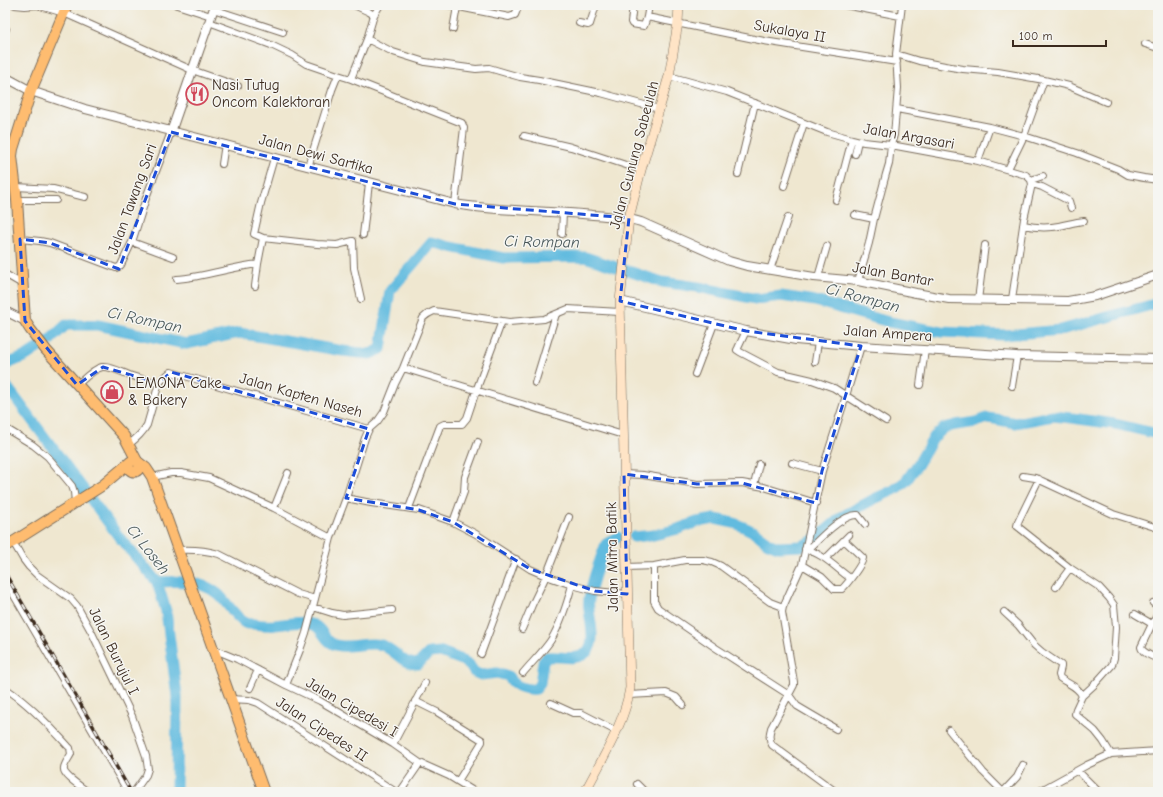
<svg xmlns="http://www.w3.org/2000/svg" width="1163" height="797" font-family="'Comic Neue',sans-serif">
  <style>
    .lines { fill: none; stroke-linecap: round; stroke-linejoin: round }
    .river { stroke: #62bbdf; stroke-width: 11 }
    .minor-casing { stroke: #7a6c5c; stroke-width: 8 }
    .tertiary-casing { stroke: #7a6c5c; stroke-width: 10 }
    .secondary-casing { stroke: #7a6c5c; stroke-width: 10 }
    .primary-casing { stroke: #7a6c5c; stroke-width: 12 }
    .trunk-casing { stroke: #7a6c5c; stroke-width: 12 }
    .minor { stroke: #fff; stroke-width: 6 }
    .tertiary { stroke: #fff; stroke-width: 8 }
    .secondary { stroke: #ffe4c6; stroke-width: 9 }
    .primary { stroke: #febc70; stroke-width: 10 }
    .trunk { stroke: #febc70; stroke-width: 10 }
    .rail-casing { stroke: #3b2a1e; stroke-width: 3.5 }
    .rail { stroke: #f6f6f2; stroke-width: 2; stroke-dasharray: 6; stroke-linecap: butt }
    .marked { fill: none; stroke: #1d4ed8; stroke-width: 3; stroke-dasharray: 8 5; stroke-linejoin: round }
    .labels { text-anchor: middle; stroke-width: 3; stroke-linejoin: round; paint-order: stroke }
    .street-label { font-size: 15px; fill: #3b2a1e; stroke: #f6f6f2 }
    .poi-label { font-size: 15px; fill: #3b2a1e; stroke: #f6f6f2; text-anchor: start }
    .water-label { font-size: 16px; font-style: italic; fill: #475658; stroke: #f6f6f2 }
  </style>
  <rect width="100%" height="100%" fill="#f6f6f2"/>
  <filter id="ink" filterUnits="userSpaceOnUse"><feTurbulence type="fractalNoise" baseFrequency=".025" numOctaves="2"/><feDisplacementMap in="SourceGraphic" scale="8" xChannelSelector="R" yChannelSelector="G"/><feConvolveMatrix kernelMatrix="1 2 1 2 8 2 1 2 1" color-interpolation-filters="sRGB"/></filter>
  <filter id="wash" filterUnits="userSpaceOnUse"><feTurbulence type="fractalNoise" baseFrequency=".012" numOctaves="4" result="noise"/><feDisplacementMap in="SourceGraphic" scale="16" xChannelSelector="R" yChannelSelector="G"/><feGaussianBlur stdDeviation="0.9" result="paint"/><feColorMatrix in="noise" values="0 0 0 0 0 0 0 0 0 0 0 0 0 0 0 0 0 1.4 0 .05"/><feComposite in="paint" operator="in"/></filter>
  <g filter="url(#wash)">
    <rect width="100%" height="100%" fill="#efe7d0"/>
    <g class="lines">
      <path class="river" d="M5 365 26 356 50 340 66 325H98L186 344 239 333 343 351 370 354 381 349 390 291 432 242 451 247 503 258 585 257 662 282 698 287 756 299 781 296 815 301 889 322 942 332 1004 335 1061 330 1158 303
        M5 384 119 537 157 582 166 611 177 696 176 792
        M634 537 654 535 678 529 697 522 715 519 734 523 746 528 756 533 768 543 778 547 802 546 817 538 843 516 874 499 894 490 906 481 918 464 934 437 944 428 956 425 976 422 987 418 995 419 1015 423 1053 416 1072 418 1115 424 1158 434
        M157 582C177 581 202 580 218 594 226 601 235 617 245 623 247 624 251 624 254 624 261 625 268 626 275 625 289 624 300 620 314 625 323 629 324 640 333 644 347 650 367 641 381 645 384 645 387 648 389 649 401 656 403 664 418 664L429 653 441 652 462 660 470 666 474 672 481 675 497 673 508 676C514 686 524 690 536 689L540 683 543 662 547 657C558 655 572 661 583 655 598 647 590 622 589 609 588 604 589 598 590 594 593 577 600 560 606 544L618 537"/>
    </g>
  </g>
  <g filter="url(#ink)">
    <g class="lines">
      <g class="minor-casing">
        <path id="minor" d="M15 5 25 6 37 5 64 13 192 70 238 86
          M177 5 211 16
          M354 5 369 12 374 15
          M380 5 374 15 367 39 351 79 462 123 464 128 455 204
          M449 5 509 17 515 15 519 5
          M633 5 631 22 632 24 644 26 647 17 764 41 897 62
          M845 5 900 16
          M213 9 283 32
          M647 17 649 5
          M209 22 271 45 292 55 306 64 338 75
          M579 23 588 25 590 24 596 5
          M453 29 457 7
          M5 31 6 29
          M367 39 393 52 425 62 476 69 489 68 520 77 539 80 601 93 659 109
          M1145 44 1158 48
          M896 54 919 61 945 66 963 69 998 72 1044 80 1024 136 1008 169
          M669 76 727 92 827 132 852 139 864 142 891 145 978 161 1026 175 1031 180 1032 184 1024 219 1012 299
          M1044 80 1069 86 1106 102
          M897 109 990 127 1024 136 1077 153 1118 169 1128 175 1144 178 1158 180
          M524 136 571 147 641 170
          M855 154 858 141
          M274 158 261 203 254 234 263 238 317 244 337 245 353 241 354 268 361 299
          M978 161 990 127
          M222 164 225 144
          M308 167 332 90 338 75 351 79
          M738 174 755 103
          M1031 180 1043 176
          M1032 184 1042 187 1069 201 1071 208
          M784 186 804 123
          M16 187 53 189 85 197
          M17 200H56
          M836 200 852 139
          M855 215 874 219
          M1023 225C1032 227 1042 228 1052 227 1063 226 1073 222 1084 221
          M562 234 563 212
          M363 235 369 183
          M20 239 40 241 50 243 116 268 119 267 121 265 132 242 147 195 171 132
          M132 242 173 257
          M258 264 263 238
          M770 270 788 217
          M5 274 22 284
          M818 277 827 246
          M177 279C205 277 231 267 258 264L255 286
          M858 281 869 243 874 219 886 174 889 164 891 145 894 135 898 88 896 54 902 5
          M978 300 985 245
          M746 331 738 348 737 350 740 352 778 372 812 380 834 388 886 421
          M815 362 818 342
          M403 368 623 435
          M695 374 714 324
          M535 383 556 314
          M77 385C84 379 93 369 102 367 112 366 123 373 132 376 141 379 150 381 159 383
          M920 385 925 350
          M1012 386 1017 356
          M5 428 33 445 48 457 72 486 74 492 75 502
          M128 445C136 439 142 434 147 425L159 383 167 375 171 372 369 429
          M792 463 822 471
          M624 474 643 475 697 484 742 483 764 487 816 503
          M1023 476 1035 478 1042 481 1113 514 1145 524 1158 528
          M152 477 171 473H181L209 478 274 508 331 538
          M1039 479 1018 522 1017 526 1070 568 1099 587 1109 598 1114 605 1116 627 1114 658 1112 665 1094 685 1082 696
          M754 485 759 464
          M346 498 371 503 419 510 453 522 476 534 530 569 546 576 572 585 595 591 627 594
          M274 508 288 473
          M409 508 440 426 444 424H462L467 418 476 391 502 321
          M453 522 464 492 465 477 478 442
          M13 542 23 559 29 567 37 575 71 599 77 606 92 633 132 716 146 756 148 769 146 775 134 792
          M805 549C822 553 836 568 850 578
          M177 550C192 549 205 550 219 554L298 594 315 599
          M808 550C818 540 843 513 858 515L865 524
          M826 558 844 540
          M802 565 822 577 834 589H842C847 584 862 565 863 558L844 540 849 535
          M654 566V601L658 608 716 648 789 695 797 706 836 729
          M627 567 654 566 685 560H703L712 562 721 566 770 602 783 607
          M5 580 128 792
          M1056 587 1070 568
          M1153 603 1158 606
          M313 607 332 613 343 615 392 610
          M1004 612 1018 625 1034 645 1042 652 1061 665V667L1059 675 1060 678C1068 684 1079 687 1082 696L1076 709 1075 714 1095 731 1103 741 1111 754
          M1135 614 1152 624 1141 647C1142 653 1152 656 1158 659
          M1152 624 1158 614
          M522 629 532 605 546 576 569 517
          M213 649 237 659 286 685 320 701 393 744 420 763 449 776 475 792
          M481 654 516 559
          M523 673C532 662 543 652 551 640 561 623 567 604 572 585
          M286 685 300 650 306 633 331 538 346 498 365 438 369 429 377 422 384 412 395 384 403 368 423 318C426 315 429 313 434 311L509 322 544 319 568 309 620 312
          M5 688C29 704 49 725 68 746L70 748 71 754C69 758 64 764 64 768 62 775 83 788 88 792
          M250 688 258 670
          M629 695 666 693 676 697 683 705
          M230 699 249 700 258 703 396 792
          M415 701 437 712 482 740V742L458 781
          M551 703 573 713H581L616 731
          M949 730 983 772 1003 792
          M393 744 425 683
          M1078 771 1099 792
          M637 784 645 792
          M400 792 420 763
          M836 792 772 745C769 739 769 735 771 728L794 685V682L782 612 783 607 802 565 822 471 846 396 861 346
          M1003 792 1017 777 1023 765
          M1038 792 1087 765 1111 754 1158 751"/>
      </g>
      <g class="tertiary-casing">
        <path id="tertiary" d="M5 77 31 91 85 109 455 204C500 212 547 210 593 215 609 216 625 217 641 222L729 261 747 266 814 277 858 281 916 293 949 299 1068 301 1095 296 1158 275
          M171 132 215 5
          M620 301 746 331 796 340 861 346 1017 356 1158 359
          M5 311 25 321"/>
      </g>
      <g class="secondary-casing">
        <path id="secondary" d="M585 792C602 759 624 725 630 688L620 301 629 218 641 170 669 76 678 23 679 5"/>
      </g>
      <g class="primary-casing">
        <path id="primary" d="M67 5 31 91 13 149 12 156 17 200 25 321 30 329 46 350 124 436 137 461"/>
      </g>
      <g class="trunk-casing">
        <path id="trunk" d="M128.5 466a5.5 5.5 0 1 1 11 0a5.5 5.5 0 1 1-11 0Z
          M138 462 146 468 152 477 264 792
          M5 546 13 542 103 485 129 463"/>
      </g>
      <use href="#minor" class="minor"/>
      <use href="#tertiary" class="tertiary"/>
      <use href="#secondary" class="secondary"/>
      <use href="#primary" class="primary"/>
      <use href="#trunk" class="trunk"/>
      <g class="rail-casing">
        <path id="rail" d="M5 573 131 792"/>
      </g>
      <use href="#rail" class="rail"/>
    </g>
  </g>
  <path class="marked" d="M171 132 455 204 629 218 620 301 746 331 861 346 822 471 816 503 742 483 697 484 624 474 627 594 595 591 530 569 453 522 419 510 346 498 369 429 171 372 159 383 103 367 77 385 25 321 20 239 50 243 119 269Z"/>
  <defs>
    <g id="restaurant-ring" transform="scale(1.15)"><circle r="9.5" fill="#f6f6f2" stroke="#d1495b" stroke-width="1.5"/><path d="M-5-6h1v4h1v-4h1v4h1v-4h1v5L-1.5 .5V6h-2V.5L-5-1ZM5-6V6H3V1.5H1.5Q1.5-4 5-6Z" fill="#d1495b"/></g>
    <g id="shop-ring" transform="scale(1.15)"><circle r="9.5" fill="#f6f6f2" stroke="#d1495b" stroke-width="1.5"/><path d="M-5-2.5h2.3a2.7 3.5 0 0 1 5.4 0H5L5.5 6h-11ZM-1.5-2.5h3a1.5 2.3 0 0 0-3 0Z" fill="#d1495b"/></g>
  </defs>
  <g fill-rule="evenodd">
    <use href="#restaurant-ring" x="197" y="94"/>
    <use href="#shop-ring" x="112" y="392"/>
  </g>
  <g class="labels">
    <g class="street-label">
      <text transform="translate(790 31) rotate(10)" y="5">Sukalaya II</text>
      <text transform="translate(909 136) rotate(10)" y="5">Jalan Argasari</text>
      <text transform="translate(316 154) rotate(15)" y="5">Jalan Dewi Sartika</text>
      <text transform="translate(634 155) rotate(-75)" y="5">Jalan Gunung Sabeulah</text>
      <text transform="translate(132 199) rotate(-70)" y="5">Jalan Tawang Sari</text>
      <text transform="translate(893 274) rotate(10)" y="5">Jalan Bantar</text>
      <text transform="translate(888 333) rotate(4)" y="5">Jalan Ampera</text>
      <text transform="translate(301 395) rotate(16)" y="5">Jalan Kapten Naseh</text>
      <text transform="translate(612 557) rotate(-91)" y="5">Jalan Mitra Batik</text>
      <text transform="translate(114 651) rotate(64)" y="5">Jalan Burujul I</text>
      <text transform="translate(352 707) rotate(30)" y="5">Jalan Cipedesi I</text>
      <text transform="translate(322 729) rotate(33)" y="5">Jalan Cipedes II</text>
    </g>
    <g class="poi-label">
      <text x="212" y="90">Nasi Tutug<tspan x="212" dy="17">Oncom Kalektoran</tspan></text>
      <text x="128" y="388">LEMONA Cake<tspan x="128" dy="17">&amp; Bakery</tspan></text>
    </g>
    <g class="water-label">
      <text transform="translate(542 241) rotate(1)" y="6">Ci Rompan</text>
      <text transform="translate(863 297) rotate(15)" y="6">Ci Rompan</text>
      <text transform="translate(145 319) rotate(12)" y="6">Ci Rompan</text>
      <text transform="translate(149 549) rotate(52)" y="6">Ci Loseh</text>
    </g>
  </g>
  <rect width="1163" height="797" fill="none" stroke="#f6f6f2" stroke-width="20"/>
  <path d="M1013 40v6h93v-6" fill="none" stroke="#3b2a1e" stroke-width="2"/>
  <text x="1019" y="40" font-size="12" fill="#3b2a1e" stroke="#f6f6f2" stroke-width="3" paint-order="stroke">100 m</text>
</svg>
